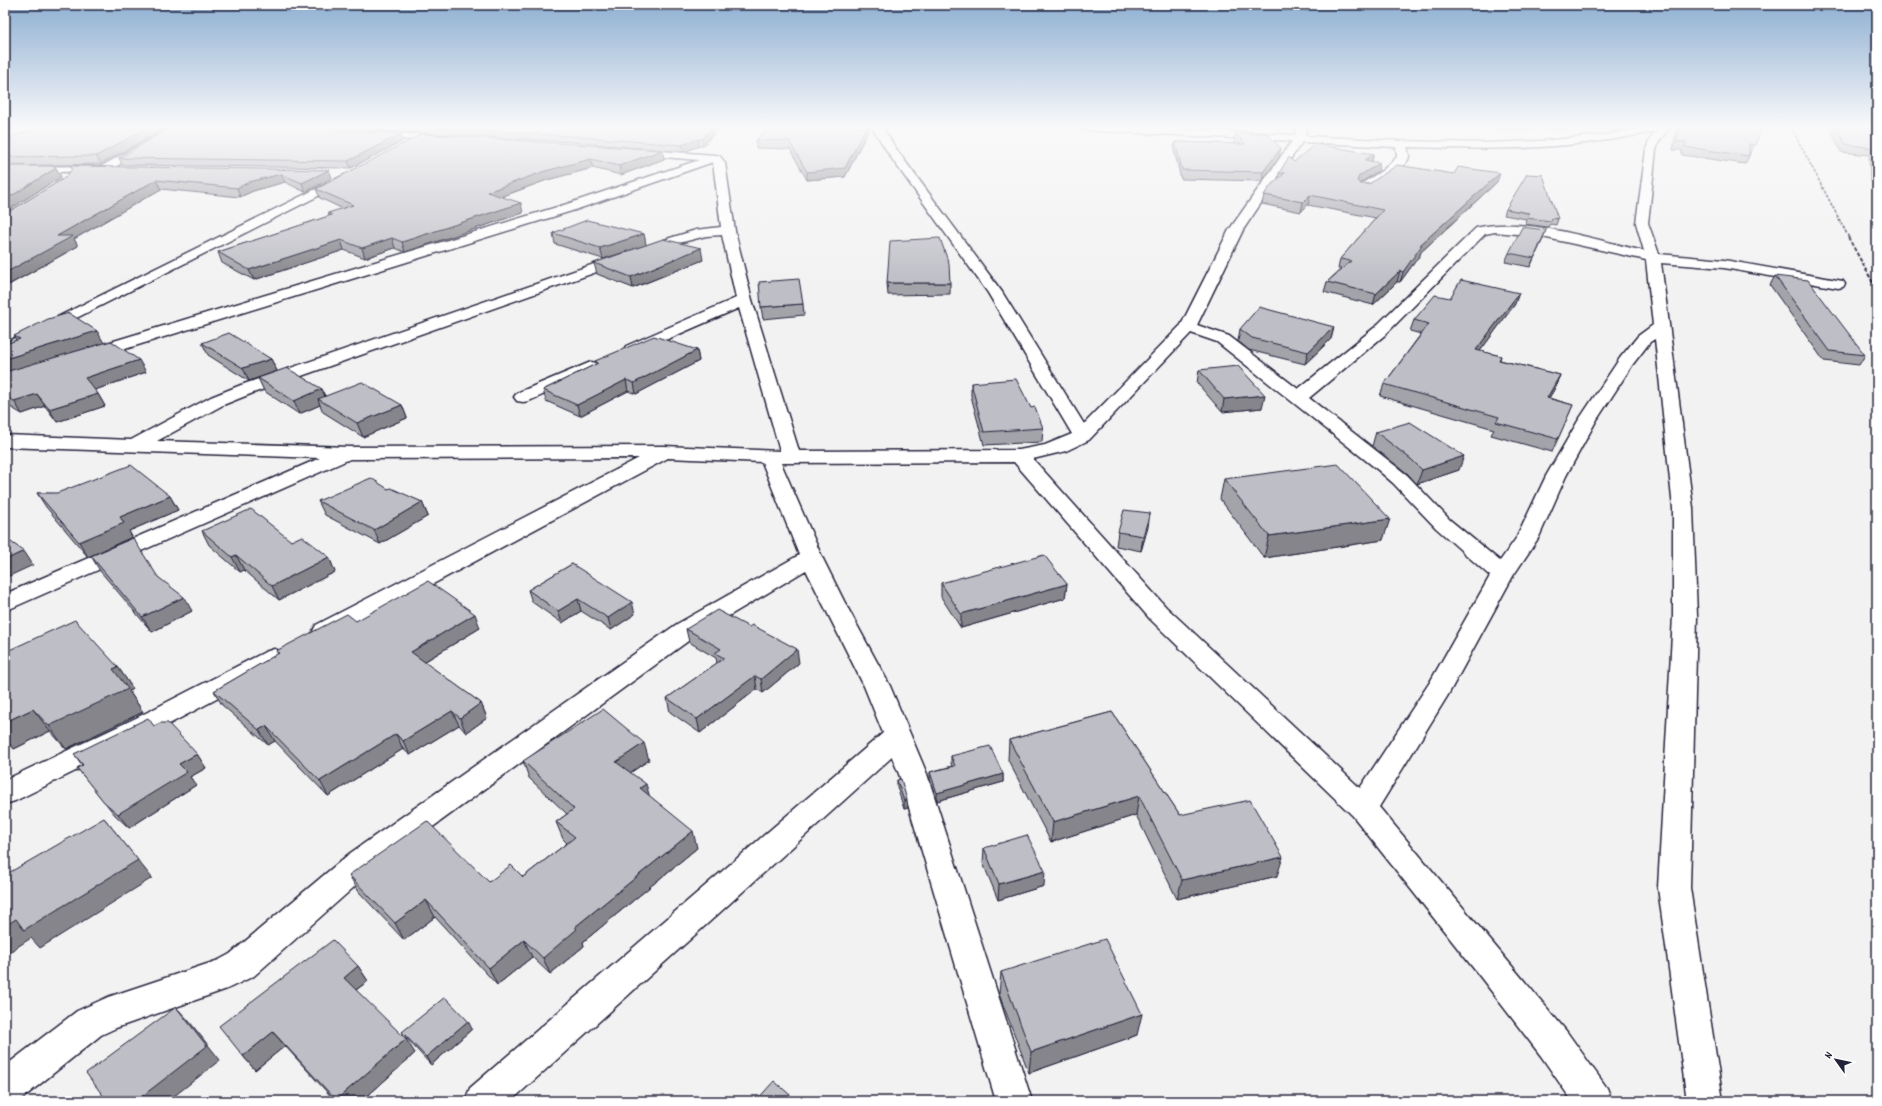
<svg xmlns="http://www.w3.org/2000/svg" width="1882" height="1106" font-family="Dekko,sans-serif">
  <style>
    .lines { fill: none; stroke-linecap: round; stroke-linejoin: round }
    .street-casing { stroke: #22223b; stroke-width: 3 }
    .street { fill: #fff; fill-rule: evenodd }
    .rail-far1 { stroke: #22223b; stroke-width: 1.5; stroke-dasharray: 3 1.5; stroke-linecap: butt }
    .rail { stroke: #22223b; stroke-width: 2; stroke-dasharray: 4 2; stroke-linecap: butt }
    .wall { fill: #a3a3aa; stroke: #22223b }
    .shaded-wall { fill: #85858b; stroke: #22223b }
    .building { fill: #bebec6; stroke: #22223b }
  </style>
  <rect width="100%" height="100%" fill="#f2f2f3"/>
  <filter id="ink" filterUnits="userSpaceOnUse"><feTurbulence type="fractalNoise" baseFrequency=".025" numOctaves="2"/><feDisplacementMap in="SourceGraphic" scale="8" xChannelSelector="R" yChannelSelector="G"/><feConvolveMatrix kernelMatrix="1 2 1 2 8 2 1 2 1" color-interpolation-filters="sRGB"/></filter>
  <g filter="url(#ink)">
    <g class="lines">
      <g class="street-casing">
        <path id="street" d="M171 127H184L108 171 5 173V167L102 166Z
          M872 127H882L899 153 1002 292 1084 424 1181 325 1229 230 1292 141 1082 130 1077 127H1144L1295 135 1297 127H1307L1305 136 1400 141 1487 143 1541 141 1605 135 1647 127H1670L1659 141 1656 150 1648 223 1659 254 1724 260 1843 281 1845 284 1843 287 1838 288 1724 268 1661 263 1693 508 1697 616 1690 888 1723 1101H1687L1658 888 1673 616V508L1655 339 1650 342 1633 364 1596 421 1566 476 1539 537 1513 576 1448 695 1379 807 1567 1032 1607 1088 1612 1101H1572L1541 1056 1482 979 1353 816 1150 619 1014 462 781 463 822 557 844 601 890 686 927 774 1032 1101H996L899 774 892 757 511 1101H465L470 1088 883 733 864 686 806 570 695 636 371 872 254 976 227 989 116 1028 101 1035 19 1101H5V1066L77 1011 108 997 219 960 230 954 349 854 677 624 799 555 762 462 668 458 334 637 325 639 316 637 313 631 316 625 639 458 350 459 5 611V594L320 458 5 447V435L131 440 211 397 241 385 670 238 696 230 721 227 713 162 575 210 96 358 90 359 84 358 82 354 84 350 567 204 699 160 628 154 626 152 632 149 716 155 720 156 725 163 735 231 752 300 799 451 1019 450 1045 445 1072 434 988 293 890 156ZM1655 132 1649 141 1646 150 1636 223 1644 251C1595 240 1525 216 1476 228L1374 328 1298 389 1229 336 1197 325 1243 230 1302 142 1396 147 1397 157 1383 170 1358 186 1356 189 1358 192H1366C1375 186 1407 167 1409 157 1409 154 1408 150 1407 147 1451 148 1496 150 1540 147 1579 145 1617 139 1655 132ZM1495 232 1538 236 1646 260 1653 325 1638 336 1620 358 1578 421 1546 476 1517 537 1500 561 1450 520 1407 475 1309 398 1386 334 1485 234ZM722 235 736 298 626 346 624 349 626 352 632 354 638 352 739 308 780 451 664 446 349 447 157 441 223 405 253 393 679 243 706 236ZM1191 333 1217 342 1378 470 1393 483 1436 528 1490 576 1430 682 1360 788 1166 607 1033 459 1066 451 1089 440Z
          M373 132 444 136 449 139 444 142 369 137 368 135 369 133Z
          M344 175 348 177 350 179 348 181 5 354V343Z
          M591 362 597 363 599 367 597 371 529 401 523 402 517 401 514 397 517 393Z
          M274 649 283 652 286 658 283 664 154 732 15 801 5 804V780L136 718 265 652Z"/>
      </g>
      <use href="#street" class="street"/>
      <path class="rail-far1" d="M1791 127 1849 238"/>
      <path class="rail" d="M1848 237 1877 290"/>
    </g>
    <path class="wall" d="M168 127 101 164 12 166 56 168 61 177 5 212V139Z
      M320 127H719L703 146H699L684 152 571 142Z
      M866 127H870L845 177 807 180 790 149 756 148V140Z
      M1483 127H1566L1565 130 1485 129Z
      M1574 127H1627V129L1611 132 1608 130H1573Z
      M1677 127H1762L1751 153H1749V156L1745 164 1682 155V150H1673Z
      M1830 127H1877V182L1870 181 1869 155 1841 152Z
      M1235 133 1279 157 1262 181 1181 179 1174 150 1175 142 1235 144 1234 142Z
      M403 141 351 168 122 165 119 158Z
      M662 150 664 159 621 175 593 168 547 180 501 197 523 213 405 252 395 248 365 258 344 250 254 280 222 263 218 252 329 216 328 213 343 209 320 198 316 189Z
      M1374 154 1372 161 1378 171 1359 183 1360 184 1497 182 1421 252 1420 255 1400 282H1397L1373 305 1324 292 1327 282 1341 269H1338L1340 259 1376 218 1308 205 1301 212 1262 204 1264 195 1278 179 1279 173 1294 162Z
      M329 170 332 178 305 192 285 182 253 191 240 197 161 189 74 239 78 246 5 287V214L66 177Z
      M1506 209 1558 219 1556 225 1550 224 1548 227 1525 224 1526 219 1504 215Z
      M553 233 644 234 646 245 603 259 555 244Z
      M1543 239 1530 267 1505 262 1509 253Z
      M703 260 633 288 597 274 594 263Z
      M1775 276 1865 355 1859 365 1824 361 1770 285Z
      M887 283H950V294L888 295Z
      M1450 298 1515 304 1480 351 1501 356 1500 360 1560 375 1555 388 1549 398 1573 405 1552 452 1491 435 1494 429 1380 396 1384 384 1421 334 1410 331 1414 320Z
      M803 304 804 315 763 319 761 307Z
      M1334 327 1331 339 1305 364 1249 350 1238 341 1240 329Z
      M14 336 104 343 146 372 95 390 98 394 105 406 57 422 45 406 22 414 5 404V344L16 340Z
      M202 343 271 359 277 371 249 381 208 355Z
      M697 350 699 361 636 394 628 391 580 416 546 401 543 390 596 364 595 361Z
      M1199 370 1262 408 1222 412 1197 383Z
      M258 378 322 389 325 396 402 405 407 418 363 437 323 412 320 405 299 414 264 391Z
      M971 383 1031 408 1043 428 1042 442 984 445 971 396Z
      M1376 432 1459 470 1417 484 1408 474 1372 446Z
      M1224 479 1383 540 1264 558 1220 499Z
      M388 489 422 502 428 516 380 544 325 515 318 501Z
      M37 493 170 496 178 510 129 531 132 537 88 557 46 507Z
      M1148 527 1141 551 1116 546 1118 532Z
      M202 531 291 541 329 557 335 572 279 600 244 570 240 572 209 545Z
      M91 556 158 577 192 611 152 632 100 571Z
      M572 564 635 614 611 630 581 611 562 623 532 602 528 590Z
      M941 583 1067 584 1065 598 961 628 941 597Z
      M356 621 480 628 424 662 481 703 487 718 466 733 459 725 410 755 403 749 328 796 275 741 268 745 222 705 214 691 278 654 276 651Z
      M686 629 799 663 763 693 757 689 700 733 670 712 667 698 717 663 716 658 689 642Z
      M5 652 118 667 133 689 129 691 143 712 66 749 50 731 14 749 5 739Z
      M1112 712 1180 815 1277 876 1177 899 1136 815 1051 842 1008 760 1009 740Z
      M154 726 197 754 206 768 190 777 196 785 129 828 115 815 77 768 82 765 74 754Z
      M951 756 1003 774V782L937 801 930 779V772L952 766 951 763Z
      M649 760 630 773 649 795 697 848 583 942 584 946 550 974 532 957 497 985 435 917 404 940 359 892 349 875 489 882 523 877 567 843 563 839 556 822 567 814 529 778 523 761Z
      M897 780 908 808 904 809 897 787Z
      M984 848 1044 886 998 900 983 863Z
      M358 966 368 981 356 990 415 1053 362 1101H335L285 1046 255 1070 243 1056Z
      M1001 972 1137 1035 1029 1073 999 994Z
      M472 1029 431 1065 407 1039 402 1032Z"/>
    <path class="shaded-wall" d="M149 127H168L101 164 96 156Z
      M713 127H719L703 146 702 139Z
      M866 127H870L845 177 807 180V172Z
      M1613 127H1627V129L1611 132Z
      M401 134 403 141 351 168 348 161Z
      M698 139 699 146 684 152 682 145Z
      M1281 148 1279 157 1262 181 1263 172Z
      M662 150 664 159 621 175 619 166Z
      M1374 154 1371 162 1365 160Z
      M591 159 593 168 547 180 489 201 487 192 545 171Z
      M1380 163 1378 171 1357 185V181L1359 176Z
      M56 168 61 177 5 212V200Z
      M329 170 332 178 305 192 302 183Z
      M1500 173 1497 182 1421 252 1420 255 1400 282 1403 272 1420 245Z
      M281 174 285 182 253 191 240 197 237 188 249 182Z
      M156 180 161 189 74 239 78 246 5 287V273L57 236Z
      M1310 195 1308 205 1301 212 1303 202Z
      M521 203 523 213 405 252 402 242Z
      M1546 230 1543 239 1530 267 1534 258Z
      M644 234 646 245 603 259 600 248Z
      M392 238 395 248 365 258 362 248Z
      M341 240 344 250 254 280 249 270Z
      M701 248 703 260 633 288 631 277Z
      M1400 271 1397 282 1373 305 1376 294Z
      M1519 293 1515 304 1472 362 1476 350Z
      M1334 327 1331 339 1305 364 1308 352Z
      M97 331 104 343 5 373V359Z
      M697 350 699 361 636 394 634 383Z
      M271 359 277 371 249 381 243 368Z
      M139 360 146 372 92 391 85 378Z
      M1560 375 1555 388 1542 410 1547 398Z
      M626 380 628 391 580 416 577 405Z
      M322 389 327 402 318 399 320 405 299 414 294 401Z
      M37 394 45 406 22 414 14 401Z
      M98 394 105 406 57 422 49 409Z
      M1265 395 1262 408 1222 412 1224 399Z
      M402 405 407 418 363 437 357 423Z
      M1464 456 1459 470 1417 484 1422 470Z
      M170 496 178 510 129 531 132 537 88 557 79 542 120 517Z
      M422 502 428 516 380 544 374 530Z
      M1150 513 1148 527 1141 551 1143 536Z
      M1390 519 1383 540 1264 558 1269 536Z
      M24 551 33 565 5 578V560Z
      M236 555 244 570 240 572 232 557Z
      M329 557 335 572 279 600 272 586Z
      M1067 584 1065 598 961 628V614Z
      M184 597 192 611 152 632 142 617Z
      M578 599 581 611 562 623 558 611Z
      M632 602 635 614 611 630 608 618Z
      M475 614 480 628 417 666 411 652Z
      M797 649 799 663 763 693 761 679Z
      M118 667 133 689 129 691 143 712 66 749 49 726 113 669Z
      M755 676 757 689 700 733 697 719Z
      M481 703 487 718 466 733 460 718Z
      M33 709 50 731 14 749 5 739V722Z
      M452 711 459 725 410 755 403 741Z
      M266 726 275 741 268 745 259 730Z
      M396 734 403 749 328 796 320 781Z
      M644 743 649 760 621 779 616 762Z
      M197 754 206 768 190 777 196 785 129 828 118 814 179 764Z
      M1003 774V782L937 801V793Z
      M646 784 651 801 640 788Z
      M1139 796 1136 815 1051 842 1053 822Z
      M907 800 908 808 904 809V801Z
      M104 818 152 878 40 948 31 938 5 955V926Z
      M693 831 697 848 583 942 584 946 550 974 543 958 575 927Z
      M1283 857 1277 876 1177 899 1182 880Z
      M1045 871 1044 886 998 900 999 884Z
      M426 900 435 917 404 940 395 923Z
      M524 940 532 957 497 985 489 968Z
      M358 966 368 981 353 992 344 978Z
      M176 1007 189 1021 220 1060 168 1101H136Z
      M1142 1014 1137 1035 1029 1073 1031 1052Z
      M468 1021 472 1029 431 1065 426 1057Z
      M273 1032 285 1046 255 1070 243 1056Z
      M406 1039 415 1053 362 1101H337L336 1100Z"/>
    <path class="building" d="M39 127H149L96 156 5 157V139Z
      M171 127H274L401 134 348 161 119 158Z
      M427 127H713L702 139H698L682 145 570 136Z
      M770 127H866L845 168 807 172 789 141 756 140Z
      M1679 127H1762L1755 145 1749 144V156L1685 147 1686 142H1677Z
      M1837 127H1877V174H1875L1872 148 1845 144Z
      M1235 133H1266L1281 148 1263 172 1182 170 1175 142 1245 144Z
      M422 134 662 150 619 166 591 159 545 171 487 192 521 203 402 242 392 238 362 248 341 240 249 270 218 252 332 215 328 213 353 205 316 189Z
      M1315 144 1374 154 1365 160 1380 163 1359 176 1357 181 1360 184H1369L1397 165 1454 174 1458 167 1500 173 1420 245H1422L1403 272 1400 271 1376 294 1327 282 1351 261 1340 259 1383 210 1310 195 1303 202 1264 195 1272 184 1285 173H1279L1289 157 1294 162Z
      M5 166H54L56 168 5 200Z
      M71 166 329 170 302 183 281 174 249 182 237 188 156 180 57 236H73L5 273V214L66 177 72 169Z
      M1527 174 1543 175 1558 219 1552 218 1551 221 1527 218 1529 213 1506 209Z
      M587 220 644 234 600 248 553 233Z
      M1522 227 1546 230 1534 258 1509 253Z
      M940 238 949 264 950 283H887L890 241Z
      M663 239 701 248 631 277 594 263Z
      M1775 276 1808 280 1865 355 1830 351Z
      M799 279 803 304 761 307 759 282Z
      M1461 280 1519 293 1476 350 1501 356 1499 360 1560 375 1547 398 1573 405 1558 439 1496 422 1499 417 1384 384 1429 324 1414 320 1435 295 1450 298Z
      M1259 307 1334 327 1308 352 1252 338 1240 329Z
      M69 313 97 331 5 359V344L20 339 14 336 48 319Z
      M229 333 271 359 243 368 202 343Z
      M654 336 697 350 634 383 626 380 577 405 543 390 598 363 595 361Z
      M111 341 139 360 85 378 98 394 49 409 37 394 14 401 5 396V372Z
      M1238 366 1265 395 1224 399 1199 370Z
      M287 368 322 389 294 401 258 378Z
      M1016 379 1031 408 1035 407 1043 428 984 432 971 383Z
      M362 382 402 405 357 423 318 399Z
      M1410 422 1464 456 1422 470 1412 460 1376 432Z
      M1338 464 1390 519 1269 536 1224 479Z
      M131 465 170 496 120 517 124 523 79 542 37 493H57Z
      M371 478 388 489 391 488 422 502 374 530 318 501Z
      M251 509 291 541 302 536 329 557 272 586 236 555 232 557 202 531Z
      M1124 510 1150 513 1143 536 1118 532Z
      M5 538 24 551 5 560Z
      M133 538 158 577 184 597 142 617 91 556Z
      M1044 555 1067 584 961 614 941 583Z
      M572 564 632 602 608 618 578 599 558 611 528 590Z
      M428 581 475 614 411 652 481 703 460 718 452 711 403 741 396 734 320 781 266 726 259 730 214 691 279 653 276 651 347 614 356 621Z
      M717 610 749 627 752 625 797 649 761 679 755 676 697 719 667 698 724 658 715 653 721 649 686 629Z
      M75 620 118 667 113 669 128 689 49 726 33 709 5 722V652Z
      M603 709 644 743 616 762 646 784 640 788 693 831 575 927 577 929 543 958 524 940 489 968 426 900 395 923 349 875 427 821 489 882 511 865 523 877 575 837 556 822 574 809 523 761Z
      M1112 712 1180 815 1250 800 1283 857 1182 880 1139 796 1053 822 1009 740Z
      M148 718 154 726 160 723H168L197 754 179 764 187 772 118 814 104 802 77 768 83 765 74 754Z
      M990 746 1003 774 937 793 930 772 955 766 951 756Z
      M901 779 907 800 904 801 897 780Z
      M104 818 138 860 24 930 16 919 5 926V875Z
      M1027 835 1045 871 999 884 984 848Z
      M1105 939 1142 1014 1031 1052 1001 972Z
      M333 940 358 966 344 978 406 1039 336 1100 273 1032 243 1056 219 1026Z
      M445 997 468 1021 426 1057 402 1032Z
      M176 1007 207 1046 136 1101H107L86 1073Z
      M774 1081 797 1101H756Z"/>
  </g>
  <linearGradient id="sky" x2="0" y2="1"><stop stop-color="#8eafd2"/><stop offset="0.45" stop-color="#f9f9fa"/><stop offset="1" stop-color="#f9f9fa" stop-opacity="0"/></linearGradient>
  <rect width="1882" height="282" fill="url(#sky)"/>
  <rect width="1882" height="1106" fill="none" stroke="#fff" stroke-width="20"/>
  <rect x="10" y="10" width="1862" height="1086" fill="none" stroke="#22223b" stroke-width="1.5" filter="url(#ink)"/>
  <g transform="translate(1836 1060) rotate(303)" stroke="#ffffff" stroke-width="3" paint-order="stroke">
  <path d="M0-3L7 15L0 10L-7 15Z" fill="#22223b"/>
  <text y="-6" font-size="11" font-weight="bold" text-anchor="middle" fill="#22223b">N</text>
  </g>
</svg>
